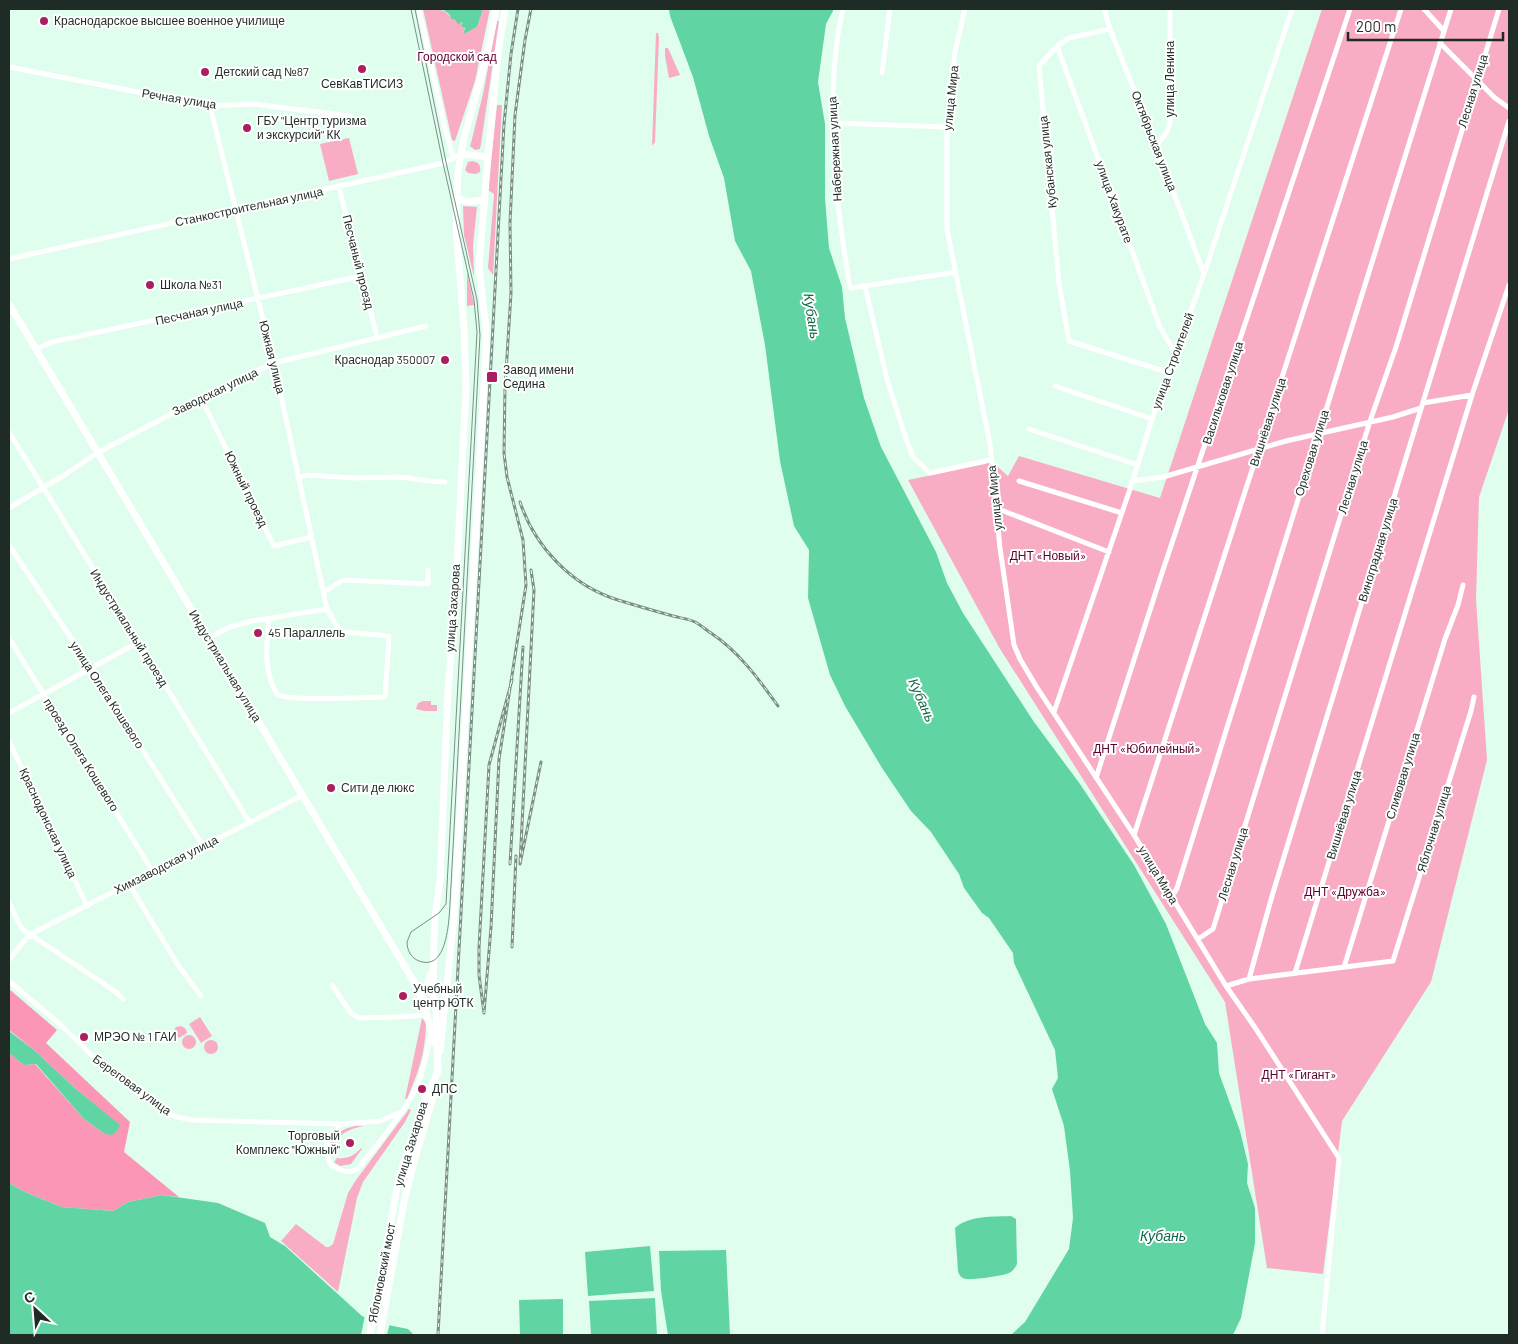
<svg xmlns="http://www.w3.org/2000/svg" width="1518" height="1344" font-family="Barlow,sans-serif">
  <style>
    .green { fill: #f9adc5 }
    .forest { fill: #fb96b7 }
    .water { fill: #61d4a4 }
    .pier { fill: #dffeee }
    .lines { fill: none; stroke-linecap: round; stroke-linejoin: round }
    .minor { stroke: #fff; stroke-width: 5 }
    .major { stroke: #fff; stroke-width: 7 }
    .tram { stroke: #7b9085; stroke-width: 1 }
    .rail-casing { stroke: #7b9085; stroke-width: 3 }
    .rail { stroke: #fff; stroke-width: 1; stroke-dasharray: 4; stroke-linecap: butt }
    .poi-dot { fill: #ab1f5f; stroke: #fff; stroke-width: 2 }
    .labels { text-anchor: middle; stroke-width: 4; stroke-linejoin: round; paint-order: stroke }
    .poi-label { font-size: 12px; fill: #1f2b25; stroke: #fff; text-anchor: start }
    .park-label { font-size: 12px; fill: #5e0130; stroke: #fff }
    .street-label { font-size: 12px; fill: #1f2b25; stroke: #fff }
    .water-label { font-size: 14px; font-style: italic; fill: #0d6848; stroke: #fff }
  </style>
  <rect width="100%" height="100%" fill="#dffeee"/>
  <path class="green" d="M423 9C435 9 446 7 452 20L454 19 459 24 461 21C465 24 465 29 463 33L477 27 483 9H490L475 81 455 141 452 140Z
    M1322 9H1509V409L1479 497 1476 599 1487 760 1431 982 1342 1121 1323 1274 1267 1268 1225 1002 1000 649 908 480 985 464 990 460 1008 476 1019 456 1160 498Z
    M497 21H499L481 144 480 149 475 150 470 146 471 143 483 94Z
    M656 33H658L659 38 655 142 652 146Z
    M665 48H668L680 75 669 78 665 56Z
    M497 105H502L493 275 488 268 494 194 488 190Z
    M349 138 358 174 329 181 320 144Z
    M472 161C479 162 481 165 480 172L476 174 468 173 465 170 468 162Z
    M463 206 477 207 473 245 474 277 464 235Z
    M467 272 474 305 467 306Z
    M423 701H431V705H437V711H424L416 709 418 703Z
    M200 1017 212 1036 201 1043 189 1024Z
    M422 1018 426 1023C425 1055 419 1070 407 1099H405Z
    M181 1026 186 1029 187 1033 179 1038 175 1035 174 1031 176 1027Z
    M182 1042a7 7 0 1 1 14 0a7 7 0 1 1-14 0Z
    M204 1047a7 7 0 1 1 14 0a7 7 0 1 1-14 0Z
    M409 1109 411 1110 405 1122 363 1182 357 1198 338 1292 281 1241 296 1224 326 1247H329L333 1244 348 1193 356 1180Z
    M356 1126H364C350 1128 336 1135 331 1149H329C333 1134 341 1129 356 1126Z
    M361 1148 362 1149 351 1164 340 1166 334 1162 337 1158C348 1159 354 1156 361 1148Z"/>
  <path class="forest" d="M9 989 57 1030 46 1043 130 1122 124 1152 179 1197 162 1195 128 1202 113 1211 62 1207 25 1192 9 1183V1053L24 1065 35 1064 84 1119 105 1134 119 1125 76 1089 34 1050 9 1030Z"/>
  <path class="water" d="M442 9H483L477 27 463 34 465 28 461 26 463 23 461 22 459 25 454 19 452 20 449 14Z
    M669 9H834L826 24 818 82 825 124V198L829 248 842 287 845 318 864 398 881 447 936 552 947 583 963 613 1034 722 1080 784 1134 865 1166 924 1205 1024 1217 1043 1219 1073 1240 1131 1248 1164 1247 1183 1255 1208V1243L1241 1318 1233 1335H1011L1025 1322 1069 1249 1073 1218 1070 1171 1064 1126 1052 1089 1058 1078 1055 1050 1014 963 1013 953 989 918 982 913 964 888 959 874 931 832 911 811 882 768 845 706 830 675 808 598 809 550 794 526 780 461 765 345 751 271 735 241 724 178 709 136 693 77 670 16Z
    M9 1031 34 1050 76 1089 120 1125 117 1131 112 1135 105 1134 84 1119 36 1064 24 1065 9 1053Z
    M9 1183 25 1192 62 1207 113 1211 128 1202 162 1195 218 1203 265 1223 270 1237 285 1246 362 1316 383 1324 408 1329 414 1335H9Z
    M1011 1216 1016 1219 1017 1264C1015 1268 1013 1271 1009 1273 1004 1276 972 1280 966 1279 961 1278 959 1275 958 1271L955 1228C969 1215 994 1217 1011 1216Z
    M650 1246 654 1291 588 1296 585 1252Z
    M726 1250 730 1335H668L661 1291 659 1251Z
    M655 1298 657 1335H591L589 1301Z
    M563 1299V1335H520L519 1300Z"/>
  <path class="pier" d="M365 1315 390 1323 387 1335H361Z"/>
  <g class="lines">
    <path class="minor" d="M419 9 444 125 453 157
      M843 9C830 64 832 113 837 169 838 178 836 187 837 195 840 225 845 254 849 283L851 288 956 272
      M965 9 955 52 947 127V229L990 444 1000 548 1014 645 1020 659 1036 686 1134 835 1226 986 1254 1026 1339 1158 1322 1335
      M1104 9 1110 29 1156 145 1204 274
      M1424 9 1444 31
      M1110 29 1069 38 1057 46 1039 66 1059 283 1069 341 1170 373
      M1440 43 1495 98 1509 108
      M1057 46 1160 327 1176 355
      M9 67 210 106 253 104 350 116
      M882 73 890 9
      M210 106 274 363 327 609 338 628 344 632 389 636 385 697C370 697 284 702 277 694 275 692 274 687 272 684 264 663 267 641 269 619
      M834 123 947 127
      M1156 145 1166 134 1170 123V9
      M339 187 377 337
      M9 259 430 166 443 163 462 154
      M865 286 887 379 905 436 913 457 930 473 990 460
      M36 349 52 342 362 276
      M1055 386 1152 419
      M201 398 274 546 311 537
      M1423 403 1472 395
      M1029 429 1138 465
      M9 432 250 823
      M298 478 307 475 355 478 402 477 429 481 445 482
      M1019 481 1122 513
      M1132 481 1163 477 1286 441 1393 417 1421 408
      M9 508 66 474 97 453 230 383 274 363 426 326
      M996 508 1109 552
      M9 545 91 668 203 846
      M324 592C331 588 336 583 344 580L428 584V570
      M9 638 153 872
      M208 638 230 627 252 621 327 609
      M1054 712 1130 489 1152 419 1204 274 1292 9
      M9 713 137 643
      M9 741 87 906
      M1096 778 1160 579 1350 9
      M1134 835 1401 9
      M129 884 178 965 201 996
      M1172 897 1177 888 1451 9
      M9 902C15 914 20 933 34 937L116 992 123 999
      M1198 939 1213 929 1370 421 1396 347 1499 9
      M9 960 29 935 303 795
      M1344 967 1445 639 1458 605 1463 585
      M1295 973 1472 395 1509 285
      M1249 979 1272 896 1509 121
      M9 981 62 1026 92 1056 129 1086 170 1114 177 1117 193 1120 343 1124 380 1121 401 1112
      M332 985 350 1012 359 1018 397 1017 428 1015
      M1226 986 1249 979 1393 961 1471 711 1474 697
      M343 1124C327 1134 321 1150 332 1166 342 1171 348 1174 358 1169 377 1144 401 1117 415 1090 424 1073 426 1053 431 1034"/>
    <path class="major" d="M462 154 488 157
      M457 198 468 202 483 200
      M9 304 417 987 424 1004 434 1042
      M417 987 422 989 427 987 430 974
      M440 1051 454 917 486 348V330L479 266 488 157 498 53 505 9
      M370 1335 399 1177 424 1102 438 1071 436 1012 433 994 434 936 435 917 440 881 448 690 455 605 466 388 464 328 456 227 457 194 458 171 464 138 485 62 496 9
      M380 1335 404 1202 415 1158 435 1091V1082"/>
    <path class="tram" d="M411 9 443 163 474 300 477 332 446 904 439 913 411 932 407 942C407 950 411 958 419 961 452 973 449 905 451 886L480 335 477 300 446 162 415 9"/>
    <g class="rail-casing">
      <path id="rail" d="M520 502C535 547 572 586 618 600 637 606 655 611 673 616 680 618 689 619 695 622 701 625 706 630 711 633 739 652 758 678 778 706
        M531 570 534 590 520 864 541 762
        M512 680 489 765 479 948V975L484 1013 491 927 499 759 526 585 523 540 507 477 504 453 505 388 511 293 510 223 515 115 525 40 531 9
        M510 864 523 647
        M512 947 516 856
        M438 1335 504 124 511 54 518 9"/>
    </g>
    <use href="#rail" class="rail"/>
  </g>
  <g class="poi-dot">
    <circle cx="44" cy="21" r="5"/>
    <circle cx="362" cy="69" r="5"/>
    <circle cx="205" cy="72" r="5"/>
    <circle cx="247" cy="128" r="5"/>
    <circle cx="150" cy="285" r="5"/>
    <circle cx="445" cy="360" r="5"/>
    <rect x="486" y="371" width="12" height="12" rx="2.5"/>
    <circle cx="258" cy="633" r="5"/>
    <circle cx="331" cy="788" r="5"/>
    <circle cx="403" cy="996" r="5"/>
    <circle cx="84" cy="1037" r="5"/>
    <circle cx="422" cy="1089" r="5"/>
    <circle cx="350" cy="1143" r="5"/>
  </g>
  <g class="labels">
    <g class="poi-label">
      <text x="54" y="25">Краснодарское высшее военное училище</text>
      <text x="215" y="76">Детский сад №87</text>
      <text x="362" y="88" text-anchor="middle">СевКавТИСИЗ</text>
      <text x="257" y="125">ГБУ "Центр туризма<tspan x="257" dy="14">и экскурсий" КК</tspan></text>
      <text x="160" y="289">Школа №31</text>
      <text x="435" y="364" text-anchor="end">Краснодар 350007</text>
      <text x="503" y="374">Завод имени<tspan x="503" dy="14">Седина</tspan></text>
      <text x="268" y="637">45 Параллель</text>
      <text x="341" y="792">Сити де люкс</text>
      <text x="413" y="993">Учебный<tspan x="413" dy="14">центр ЮТК</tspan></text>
      <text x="94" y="1041">МРЭО № 1 ГАИ</text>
      <text x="432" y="1093">ДПС</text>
      <text x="340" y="1140" text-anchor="end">Торговый<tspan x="340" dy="14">Комплекс "Южный"</tspan></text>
    </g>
    <g class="park-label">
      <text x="457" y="61">Городской сад</text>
      <text x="1048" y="560">ДНТ «Новый»</text>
      <text x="1147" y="753">ДНТ «Юбилейный»</text>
      <text x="1345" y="896">ДНТ «Дружба»</text>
      <text x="1299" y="1079">ДНТ «Гигант»</text>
    </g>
    <g class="street-label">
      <text transform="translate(1170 79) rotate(-90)" y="4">улица Ленина</text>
      <text transform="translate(1473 91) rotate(-73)" y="4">Лесная улица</text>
      <text transform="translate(951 98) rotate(-84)" y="4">улица Мира</text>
      <text transform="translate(179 99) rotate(9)" y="4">Речная улица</text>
      <text transform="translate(1154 141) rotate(69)" y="4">Октябрьская улица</text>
      <text transform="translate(835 149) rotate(-93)" y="4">Набережная улица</text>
      <text transform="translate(1048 162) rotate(-96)" y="4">Кубанская улица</text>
      <text transform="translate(1114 202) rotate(70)" y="4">улица Хакурате</text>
      <text transform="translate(249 207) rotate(-12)" y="4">Станкостроительная улица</text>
      <text transform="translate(358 262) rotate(76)" y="4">Песчаный проезд</text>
      <text transform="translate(199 312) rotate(-12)" y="4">Песчаная улица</text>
      <text transform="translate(272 357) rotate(76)" y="4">Южная улица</text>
      <text transform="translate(1173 361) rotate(-70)" y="4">улица Строителей</text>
      <text transform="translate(215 392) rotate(-26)" y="4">Заводская улица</text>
      <text transform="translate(1223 393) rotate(-72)" y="4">Васильковая улица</text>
      <text transform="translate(1268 422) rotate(-72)" y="4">Вишнёвая улица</text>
      <text transform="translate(1312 453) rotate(-73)" y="4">Ореховая улица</text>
      <text transform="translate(1353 477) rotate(-73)" y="4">Лесная улица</text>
      <text transform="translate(246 489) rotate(64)" y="4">Южный проезд</text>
      <text transform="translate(995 498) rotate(-96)" y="4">улица Мира</text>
      <text transform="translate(1378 550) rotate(-73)" y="4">Виноградная улица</text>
      <text transform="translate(453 608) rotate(-86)" y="4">улица Захарова</text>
      <text transform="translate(129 628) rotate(58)" y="4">Индустриальный проезд</text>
      <text transform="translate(225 666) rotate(59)" y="4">Индустриальная улица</text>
      <text transform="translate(107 695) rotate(57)" y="4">улица Олега Кошевого</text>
      <text transform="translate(81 755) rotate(58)" y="4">проезд Олега Кошевого</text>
      <text transform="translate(1403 776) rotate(-73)" y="4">Сливовая улица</text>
      <text transform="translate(1344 815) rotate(-73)" y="4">Вишнёвая улица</text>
      <text transform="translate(48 823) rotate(65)" y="4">Краснодонская улица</text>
      <text transform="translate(1434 829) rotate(-73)" y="4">Яблочная улица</text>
      <text transform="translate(1233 864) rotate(-73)" y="4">Лесная улица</text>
      <text transform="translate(166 865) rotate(-27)" y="4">Химзаводская улица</text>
      <text transform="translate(1158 875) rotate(59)" y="4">улица Мира</text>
      <text transform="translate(132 1085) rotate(36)" y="4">Береговая улица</text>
      <text transform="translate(411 1144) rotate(-73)" y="4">улица Захарова</text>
      <text transform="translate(382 1273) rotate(-79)" y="4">Яблоновский мост</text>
    </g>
    <g class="water-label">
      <text transform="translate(812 316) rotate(81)" y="5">Кубань</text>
      <text transform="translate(922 700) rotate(66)" y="5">Кубань</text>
      <text x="1163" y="1241">Кубань</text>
    </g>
  </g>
  <rect width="1518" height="1344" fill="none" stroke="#1f2b25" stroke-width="20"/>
  <g transform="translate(35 1309) rotate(334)" stroke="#ffffff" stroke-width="4" paint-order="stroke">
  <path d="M0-4L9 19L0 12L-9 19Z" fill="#1f2b25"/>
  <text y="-8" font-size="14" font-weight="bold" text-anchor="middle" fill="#1f2b25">С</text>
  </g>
  <path d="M1348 32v8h155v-8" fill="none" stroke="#1f2b25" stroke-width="2.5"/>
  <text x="1356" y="32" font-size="15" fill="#1f2b25" stroke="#ffffff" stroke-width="4" paint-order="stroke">200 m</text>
</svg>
